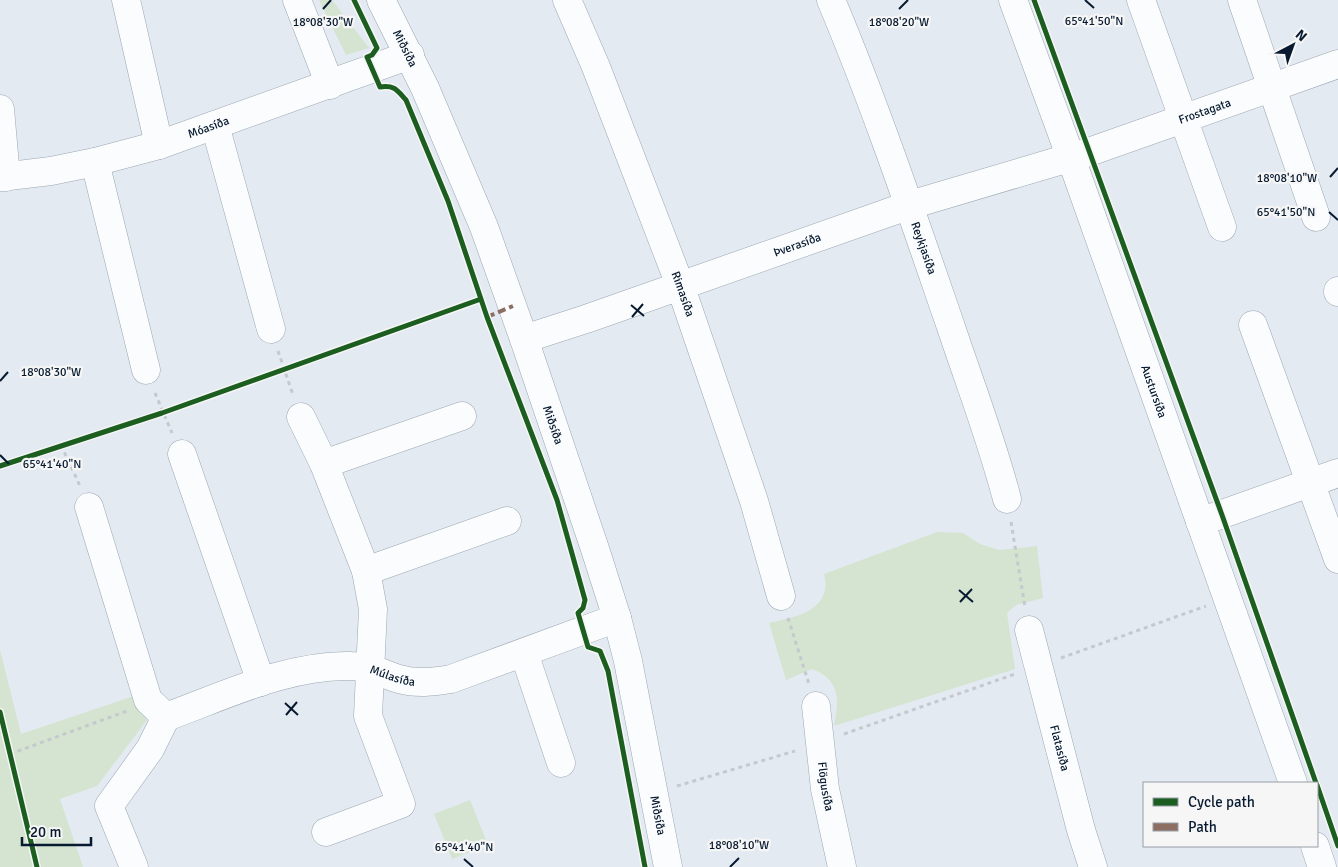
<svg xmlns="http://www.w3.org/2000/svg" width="1338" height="867" font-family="Signika,sans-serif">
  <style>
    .green { fill: #d4e4d1 }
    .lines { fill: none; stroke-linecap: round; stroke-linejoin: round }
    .minor-casing { stroke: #9ba7b4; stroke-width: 29 }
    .path { stroke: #c5c9cd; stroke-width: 3; stroke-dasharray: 4 4; stroke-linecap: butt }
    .minor { stroke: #fbfcfd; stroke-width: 28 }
    .quiet { stroke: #8d6e63; stroke-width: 4; stroke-dasharray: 8 4; stroke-linecap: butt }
    .cycleway-casing { stroke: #f6f6f6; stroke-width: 8 }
    .cycleway { stroke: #1b5e20; stroke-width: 5 }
    .ticks { fill: none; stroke: #071a30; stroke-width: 2 }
    .labels { text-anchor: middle; stroke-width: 4.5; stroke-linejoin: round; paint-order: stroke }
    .street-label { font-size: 12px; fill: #071a30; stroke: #f6f6f6 }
    .ticks-label { font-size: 12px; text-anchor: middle; fill: #071a30; stroke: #f6f6f6; stroke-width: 4.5; stroke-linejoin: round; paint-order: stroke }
  </style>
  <rect width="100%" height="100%" fill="#e4eaf1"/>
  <path class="green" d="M319 0H332L369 48 346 55Z
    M937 532 963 533 980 544 999 550 1037 546 1043 598 1016 605 1007 613 1015 669 834 726C839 701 841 680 812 669L786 680 769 623C789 618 820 614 825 590 826 585 825 579 824 574Z
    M0 650 21 734 134 696 147 720 97 786 60 799 83 867H0Z
    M470 800 488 845 452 859 434 814Z"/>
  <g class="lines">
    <g class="minor-casing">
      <g id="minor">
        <path d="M126 0 159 145"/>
        <path d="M297 0 330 85"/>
        <path id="s1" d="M381 0 425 88 484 227 524 339 595 549 617 618 628 661 668 867"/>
        <path id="s2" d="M567 0 596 67 680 285 754 501 781 596"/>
        <path id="s3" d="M831 0C876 107 913 217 951 327 970 384 992 441 1007 499"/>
        <path id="s4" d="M1013 0 1071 158 1293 783"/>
        <path d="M1141 0 1222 227"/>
        <path d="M1242 0 1316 217"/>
        <path d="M0 109 6 177"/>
        <path d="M215 125 271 329"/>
        <path d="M95 162 146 370"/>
        <path id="s5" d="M0 177 51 171 95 162 159 145 410 55"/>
        <path d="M1338 291V292"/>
        <path d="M1253 325 1338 559"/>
        <path id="s6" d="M524 339 586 319 910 205 1089 152 1338 64"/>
        <path d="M301 417 324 464 366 571 373 609 368 716 401 804 326 832"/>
        <path d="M182 454 261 682"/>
        <path d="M324 464 462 416"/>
        <path d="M89 507 148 700 166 717 150 749 109 806 134 867"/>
        <path d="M1200 522 1338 473"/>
        <path d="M366 571 507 521"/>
        <path id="s7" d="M1029 630 1081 830 1093 867"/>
        <path d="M524 653 561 763"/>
        <path id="s8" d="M816 706 825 789 842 867"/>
        <path id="s9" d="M166 717C224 696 289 664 351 666 368 666 383 674 399 679 417 684 433 682 451 679L617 618"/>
        <path d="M1315 846 1322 867"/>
      </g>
    </g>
    <path class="path" d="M278 351 293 395
      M155 393 172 433
      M61 445 80 486
      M1011 522 1025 607
      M788 618 809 684
      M1061 658 1206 606
      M844 734 1015 674
      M10 754 127 711
      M677 786 795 751"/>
    <use href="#minor" class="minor"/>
    <path class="quiet" d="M487 317 513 306"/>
    <g class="cycleway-casing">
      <path id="cycleway" d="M354 0 377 48 372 55 367 57 380 87C395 85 397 90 406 100L448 201 487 317 557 500 585 600 583 608 578 613 588 647 600 651 608 671 645 867
        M1034 0 1222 515 1316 783
        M0 466 162 413 481 299
        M0 712 37 867
        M1317 785 1338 846"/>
    </g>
    <use href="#cycleway" class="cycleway"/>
  </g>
  <path class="ticks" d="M1085 0 1094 8M323 9 331 0M899 9 908 0M1330 177 1338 168M1329 212 1338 220M631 305 644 316M632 317 643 304M0 381 8 372M0 455 9 464M959 590 973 602M960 602 972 589M285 703 298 715M286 715 297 702M464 859 473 867M730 867 739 858"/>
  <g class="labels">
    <g class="street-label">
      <text dy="4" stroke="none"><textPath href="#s1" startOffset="54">Miðsíða</textPath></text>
      <text dy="4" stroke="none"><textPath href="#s6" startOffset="718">Frostagata</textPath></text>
      <text dy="4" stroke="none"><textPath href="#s5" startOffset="215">Móasíða</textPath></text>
      <text dy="4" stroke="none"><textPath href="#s6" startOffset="289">Þverasíða</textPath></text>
      <text dy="4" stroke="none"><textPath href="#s3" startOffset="265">Reykjasíða</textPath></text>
      <text dy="4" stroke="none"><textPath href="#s2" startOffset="316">Rimasíða</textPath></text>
      <text dy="4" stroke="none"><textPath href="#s4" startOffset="416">Austursíða</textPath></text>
      <text dy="4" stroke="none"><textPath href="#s1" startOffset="459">Miðsíða</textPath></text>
      <text dy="4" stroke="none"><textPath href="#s9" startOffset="236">Múlasíða</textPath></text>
      <text dy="4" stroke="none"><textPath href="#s7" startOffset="122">Flatasíða</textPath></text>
      <text dy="4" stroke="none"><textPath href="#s8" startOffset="81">Flögusíða</textPath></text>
      <text dy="4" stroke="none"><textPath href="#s1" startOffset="864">Miðsíða</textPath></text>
    </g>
  </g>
  <g class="ticks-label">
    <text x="1094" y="25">65°41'50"N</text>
    <text x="323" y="26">18°08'30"W</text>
    <text x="899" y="26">18°08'20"W</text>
    <text x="1287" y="182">18°08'10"W</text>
    <text x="1286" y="216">65°41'50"N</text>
    <text x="51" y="376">18°08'30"W</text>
    <text x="52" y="468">65°41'40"N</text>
    <text x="739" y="849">18°08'10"W</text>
    <text x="464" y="851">65°41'40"N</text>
  </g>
  <rect x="1143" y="782" width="175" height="65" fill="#f6f6f6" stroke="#969ea7"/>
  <rect x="1153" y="798" width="25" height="8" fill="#1b5e20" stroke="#969ea7"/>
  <text x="1188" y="807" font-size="15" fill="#071a30">Cycle path</text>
  <rect x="1153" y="823" width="25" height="8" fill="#8d6e63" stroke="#969ea7"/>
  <text x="1188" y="832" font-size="15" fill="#071a30">Path</text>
  <g transform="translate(1293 45) rotate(41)" stroke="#f6f6f6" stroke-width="4" paint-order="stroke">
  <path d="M0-4L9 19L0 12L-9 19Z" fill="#071a30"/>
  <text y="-8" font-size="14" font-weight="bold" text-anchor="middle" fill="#071a30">N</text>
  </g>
  <path d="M22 837v8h69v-8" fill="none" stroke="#071a30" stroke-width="2.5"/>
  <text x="30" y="837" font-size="15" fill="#071a30" stroke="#f6f6f6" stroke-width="4" paint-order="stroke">20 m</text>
</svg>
